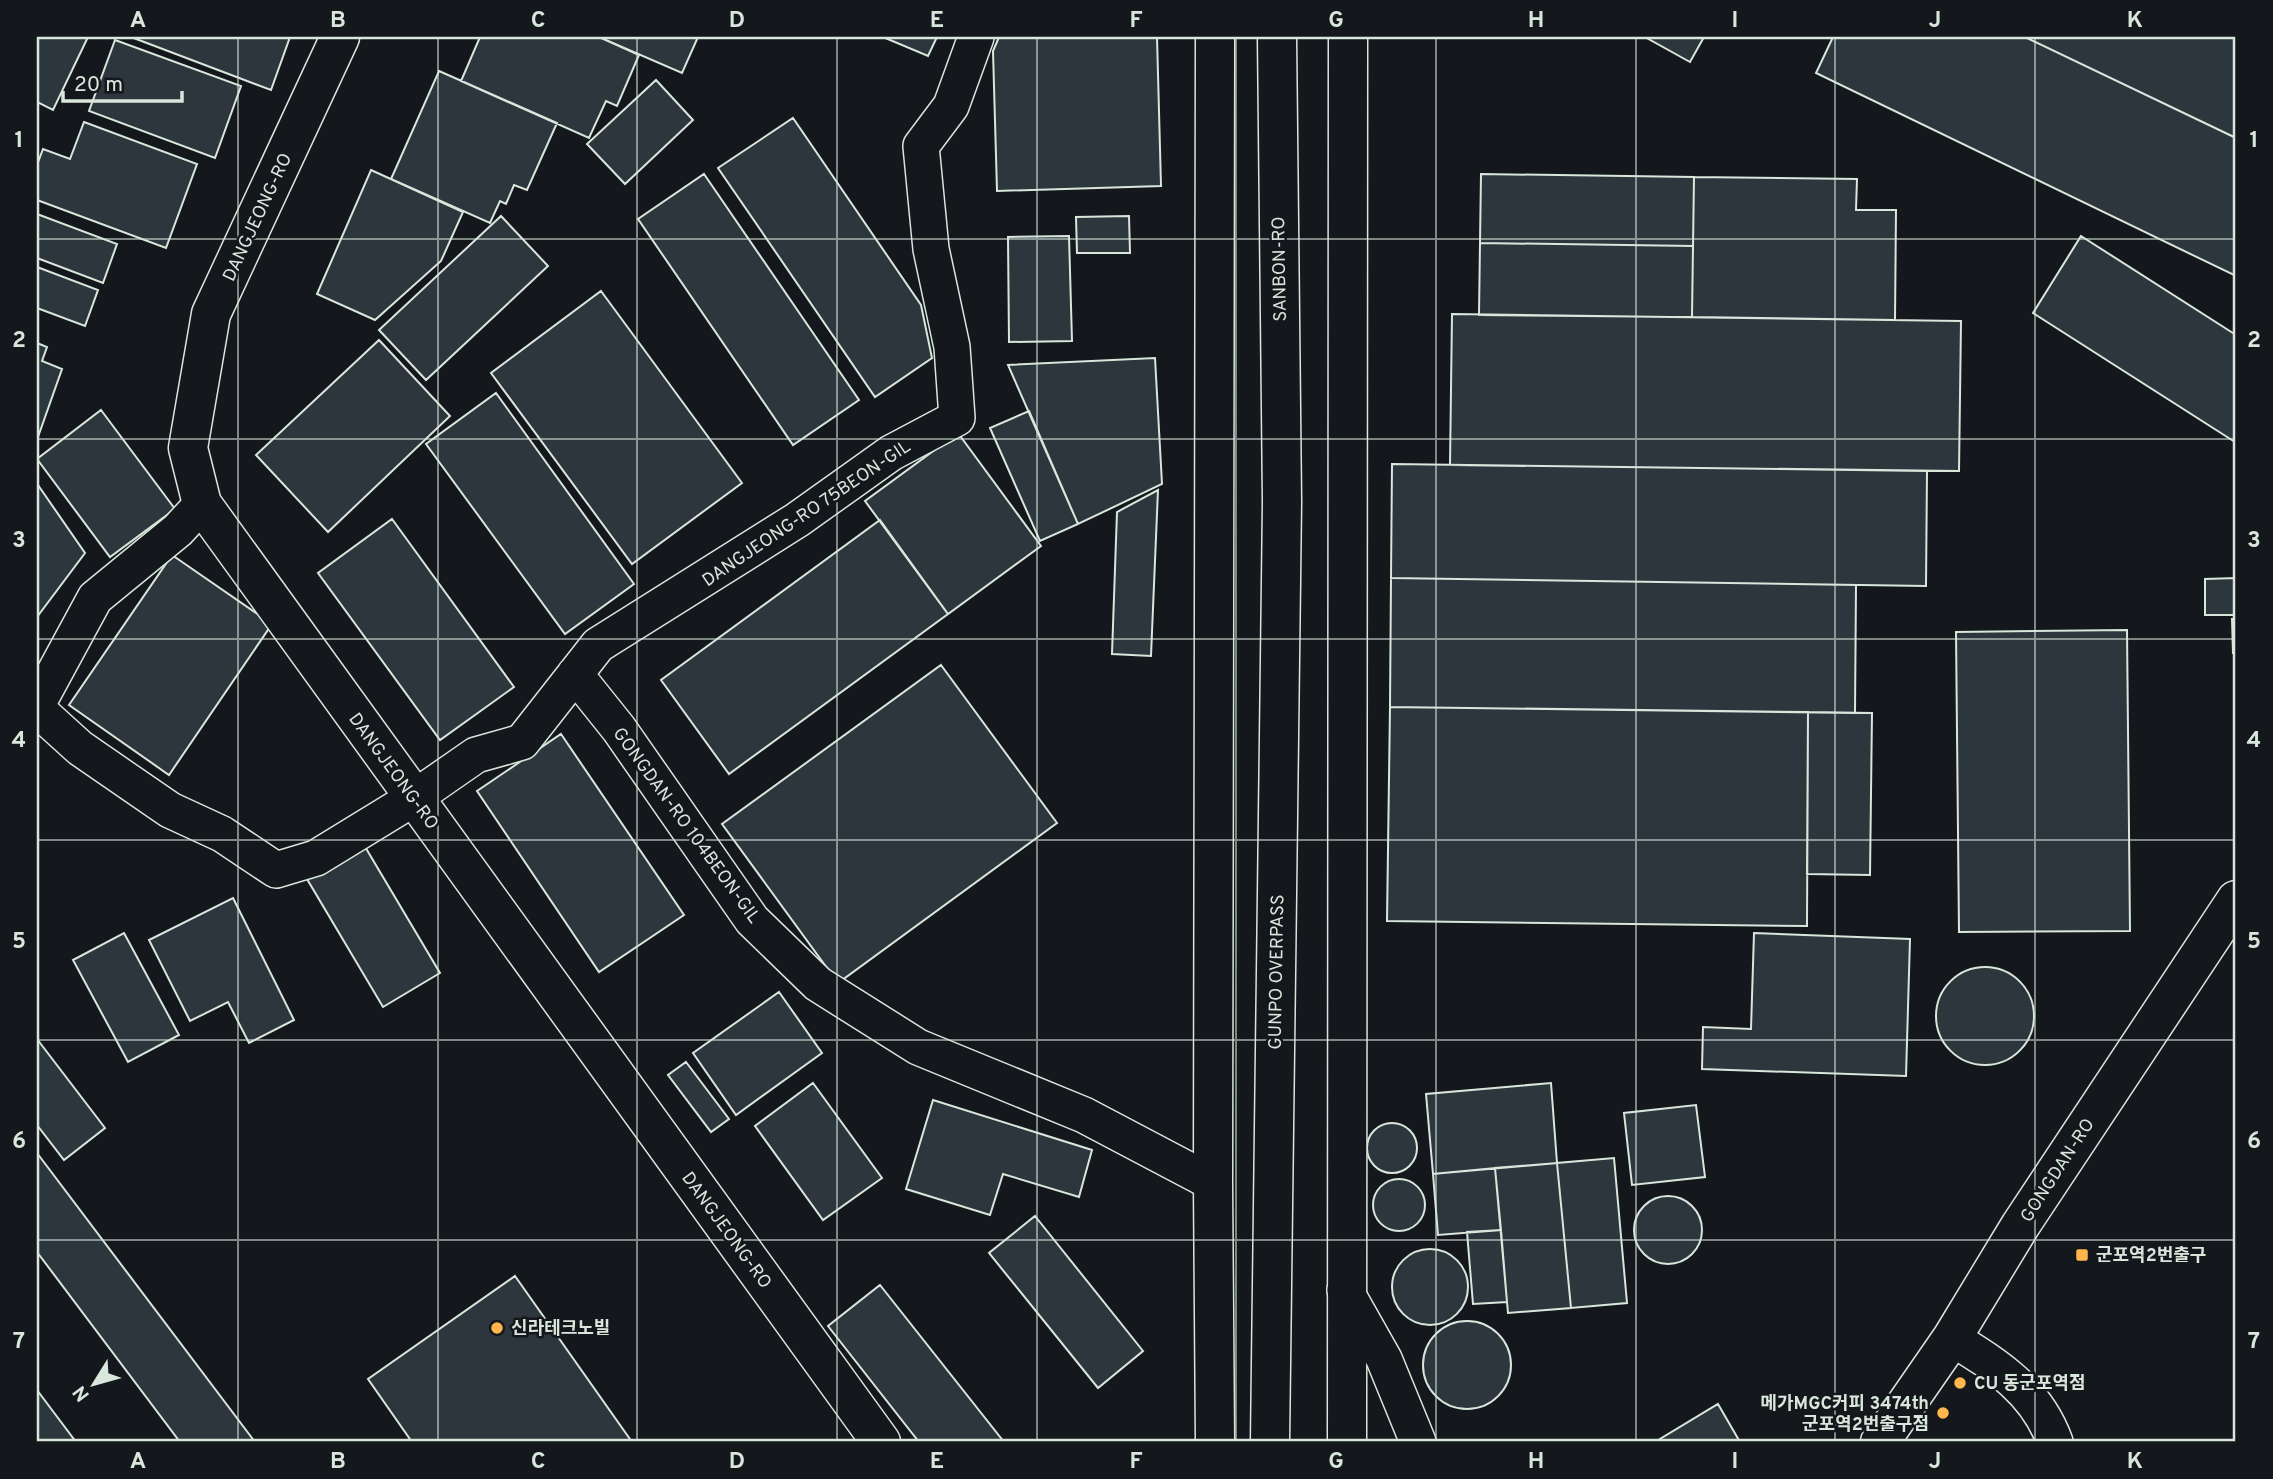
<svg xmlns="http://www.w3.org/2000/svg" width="2273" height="1479" font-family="Overpass,'Noto Sans KR',sans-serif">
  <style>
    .building { fill: #2c363c; stroke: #d8e6dc; stroke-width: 2 }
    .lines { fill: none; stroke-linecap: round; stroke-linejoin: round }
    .street-casing { stroke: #d8e6dc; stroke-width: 38 }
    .secondary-casing { stroke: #d8e6dc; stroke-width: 41 }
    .street { stroke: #14181c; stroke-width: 35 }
    .secondary { stroke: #14181c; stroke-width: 38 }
    .grid { fill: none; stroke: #d8e6dc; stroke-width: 2; stroke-opacity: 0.55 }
    .poi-dot { fill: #ffb74d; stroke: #14181c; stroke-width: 2.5 }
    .labels { text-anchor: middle; stroke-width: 5; stroke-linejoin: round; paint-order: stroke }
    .street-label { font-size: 18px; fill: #d8e6dc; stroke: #14181c }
    .poi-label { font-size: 18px; font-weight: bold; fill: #d8e6dc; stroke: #14181c; text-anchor: start }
    .neatline { fill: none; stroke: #d8e6dc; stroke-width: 2.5 }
    .grid-label { font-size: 23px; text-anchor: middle; font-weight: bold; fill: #d8e6dc }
  </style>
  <rect width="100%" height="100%" fill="#14181c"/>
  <path class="building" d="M37 37H88L53 110 37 102Z
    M131 37H290L271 90Z
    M480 37H599L639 55 617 106 606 101 589 138 461 81Z
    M599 37H698L682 73Z
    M883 37H937L928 56Z
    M999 37H1157L1161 186 997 191 993 51Z
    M1645 37H1704L1690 62Z
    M1833 37H2025L2236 138V276L1816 73Z
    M2025 37H2236V138Z
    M115 40 241 86 215 158 89 111Z
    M439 71 557 123 527 190 514 185 506 204 500 201 490 223 391 179Z
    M656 80 693 120 625 184 587 144Z
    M793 118 921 305 932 358 875 397 718 168Z
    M84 122 197 164 166 248 37 200V165L43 149 70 159Z
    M371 170 463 212 441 261 375 320 317 294Z
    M704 174 859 400 793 445 638 219Z
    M1481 174 1694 177 1693 246 1480 243Z
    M1694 177 1857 179 1856 210H1896L1895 320 1692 317Z
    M37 214 117 244 103 283 37 258Z
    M501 216 548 266 426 380 379 330Z
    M1129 216 1130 253H1077L1076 217Z
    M1069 236 1072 341 1009 342 1008 237Z
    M2081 236 2236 335 2235 442 2033 313Z
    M1480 243 1693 246 1692 317 1479 315Z
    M37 267 98 290 85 326 37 308Z
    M601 291 742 483 632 564 491 373Z
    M1452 314 1961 321 1959 471 1450 465Z
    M379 340 450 416 328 532 256 455Z
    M37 343 47 347 42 361 62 369 38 437Z
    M1155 358 1162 484 1078 524 1008 365Z
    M496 393 634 584 565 634 426 444Z
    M101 410 175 509 110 557 37 459Z
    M1029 411 1078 524 1040 541 990 428Z
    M958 433 1041 546 948 614 865 501Z
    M1392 464 1927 471 1926 586 1391 578Z
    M38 485 85 553 37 617V486Z
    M1158 490 1151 656 1112 654 1117 512Z
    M392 519 514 687 440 740 318 573Z
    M880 520 948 614 729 774 661 680Z
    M172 555 272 624 169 775 69 705Z
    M1391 578 1856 585 1855 713 1390 707Z
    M2236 578V615H2205V579Z
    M2232 619H2236V653H2233Z
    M2127 630 2130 931 1959 932 1956 632Z
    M941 665 1057 823 838 983 722 824Z
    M1390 707 1808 712 1807 926 1387 921Z
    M1808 712 1872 713 1870 875 1807 874Z
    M561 734 684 915 599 972 477 791Z
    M364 845 440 973 383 1007 307 879Z
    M233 898 294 1020 249 1043 228 1002 190 1021 149 940Z
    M124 933 179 1035 128 1062 73 960Z
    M1754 933 1910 939 1906 1076 1702 1069 1703 1027 1751 1029Z
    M1936 1016a49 49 0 1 1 98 0a49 49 0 1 1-98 0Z
    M779 992 822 1053 736 1115 693 1053Z
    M37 1039 105 1128 64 1160 37 1125Z
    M686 1062 729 1119 711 1132 668 1075Z
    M813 1083 882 1178 823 1220 755 1126Z
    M1551 1083 1557 1163 1433 1174 1426 1094Z
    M933 1100 1092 1150 1079 1197 1003 1174 990 1215 906 1189Z
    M1696 1105 1705 1177 1632 1185 1624 1113Z
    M1367 1148a25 25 0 1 1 50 0a25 25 0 1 1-50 0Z
    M37 1153 255 1442H180L37 1252Z
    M1614 1158 1627 1303 1571 1308 1557 1163Z
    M1557 1163 1571 1308 1508 1313 1495 1168Z
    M1495 1168 1501 1230 1438 1235 1433 1174Z
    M1373 1205a26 26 0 1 1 52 0a26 26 0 1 1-52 0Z
    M1634 1230a34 34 0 1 1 68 0a34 34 0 1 1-68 0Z
    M1035 1216 1143 1351 1098 1388 989 1253Z
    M1501 1230 1507 1302 1473 1304 1467 1232Z
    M1392 1287a38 38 0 1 1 76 0a38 38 0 1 1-76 0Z
    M515 1276 632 1442H412L368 1379Z
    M880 1285 1004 1442H919L828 1326Z
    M1423 1365a44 44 0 1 1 88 0a44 44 0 1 1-88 0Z
    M37 1390 76 1442H37Z
    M1718 1404 1740 1442H1655Z"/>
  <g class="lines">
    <g class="street-casing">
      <path id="street" d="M575 674 619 729 752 920 818 984 918 1047 1084 1115 1213 1183
        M37 705 95 598 178 530 202 504
        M37 709 80 748 170 810 222 834 276 870 316 858 414 798 476 755 522 742 598 645 797 520 891 453 957 418 952 347 931 249 921 146 951 106 976 37
        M1345 1290 1384 1359 1418 1442
        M1952 1338C1997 1366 2036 1390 2055 1442"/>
    </g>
    <g class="secondary-casing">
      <path id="secondary" d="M340 37 211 314 188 448 202 504 881 1442
        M1215 37 1213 1183 1215 1442
        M1270 1442 1282 502 1277 37
        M1347 1442 1348 37
        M1880 1442 1952 1338 2020 1226 2236 900"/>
    </g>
    <use href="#street" class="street"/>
    <use href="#secondary" class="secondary"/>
  </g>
  <path class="grid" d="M238 37V1442M438 37V1442M637 37V1442M837 37V1442M1037 37V1442M1236 37V1442M1436 37V1442M1636 37V1442M1835 37V1442M2035 37V1442M37 239H2236M37 439H2236M37 639H2236M37 840H2236M37 1040H2236M37 1240H2236"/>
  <g class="poi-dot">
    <rect x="2075" y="1248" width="14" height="14" rx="3.5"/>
    <circle cx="497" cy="1328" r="7"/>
    <circle cx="1960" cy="1383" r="7"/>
    <circle cx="1943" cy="1413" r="7"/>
  </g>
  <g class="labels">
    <g class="street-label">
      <text transform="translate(257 217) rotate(-65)" y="6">DANGJEONG-RO</text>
      <text transform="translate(1279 269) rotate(-91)" y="6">SANBON-RO</text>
      <text transform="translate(806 513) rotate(-34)" y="6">DANGJEONG-RO 75BEON-GIL</text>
      <text transform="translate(394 771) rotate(54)" y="6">DANGJEONG-RO</text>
      <text transform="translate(687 825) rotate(54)" y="6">GONGDAN-RO 104BEON-GIL</text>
      <text transform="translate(1276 972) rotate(-89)" y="6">GUNPO OVERPASS</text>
      <text transform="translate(2057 1170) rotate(-57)" y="6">GONGDAN-RO</text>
      <text transform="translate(727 1230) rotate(54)" y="6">DANGJEONG-RO</text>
    </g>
    <g class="poi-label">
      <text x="2096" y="1261">군포역2번출구</text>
      <text x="511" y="1334">신라테크노빌</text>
      <text x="1974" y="1389">CU 동군포역점</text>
      <text x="1929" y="1409" text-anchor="end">메가MGC커피 3474th<tspan x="1929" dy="21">군포역2번출구점</tspan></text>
    </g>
  </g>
  <rect width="2273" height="1479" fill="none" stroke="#14181c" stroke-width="77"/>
  <g transform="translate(94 1384) rotate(233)" stroke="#14181c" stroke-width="5" paint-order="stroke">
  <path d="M0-5L12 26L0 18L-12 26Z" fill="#d8e6dc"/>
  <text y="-10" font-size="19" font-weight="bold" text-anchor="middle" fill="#d8e6dc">N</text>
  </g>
  <path d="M63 91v10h119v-10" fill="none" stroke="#d8e6dc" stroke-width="3.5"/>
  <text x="74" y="91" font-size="21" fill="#d8e6dc" stroke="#14181c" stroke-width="5" paint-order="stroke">20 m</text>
  <rect x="38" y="38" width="2196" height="1402" class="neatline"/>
  <g class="grid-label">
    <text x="138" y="27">A</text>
    <text x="338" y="27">B</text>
    <text x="538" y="27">C</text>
    <text x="737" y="27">D</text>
    <text x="937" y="27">E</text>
    <text x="1136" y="27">F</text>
    <text x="1336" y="27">G</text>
    <text x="1536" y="27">H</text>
    <text x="1735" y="27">I</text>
    <text x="1935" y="27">J</text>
    <text x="2135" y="27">K</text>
    <text x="19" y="147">1</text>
    <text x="2254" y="147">1</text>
    <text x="19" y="347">2</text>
    <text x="2254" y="347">2</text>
    <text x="19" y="547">3</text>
    <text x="2254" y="547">3</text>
    <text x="19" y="747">4</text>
    <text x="2254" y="747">4</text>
    <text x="19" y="948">5</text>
    <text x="2254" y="948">5</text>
    <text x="19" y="1148">6</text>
    <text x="2254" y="1148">6</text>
    <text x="19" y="1348">7</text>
    <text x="2254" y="1348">7</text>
    <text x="138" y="1468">A</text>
    <text x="338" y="1468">B</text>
    <text x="538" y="1468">C</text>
    <text x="737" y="1468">D</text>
    <text x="937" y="1468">E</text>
    <text x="1136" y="1468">F</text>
    <text x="1336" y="1468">G</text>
    <text x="1536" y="1468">H</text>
    <text x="1735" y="1468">I</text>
    <text x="1935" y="1468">J</text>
    <text x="2135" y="1468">K</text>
  </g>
</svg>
